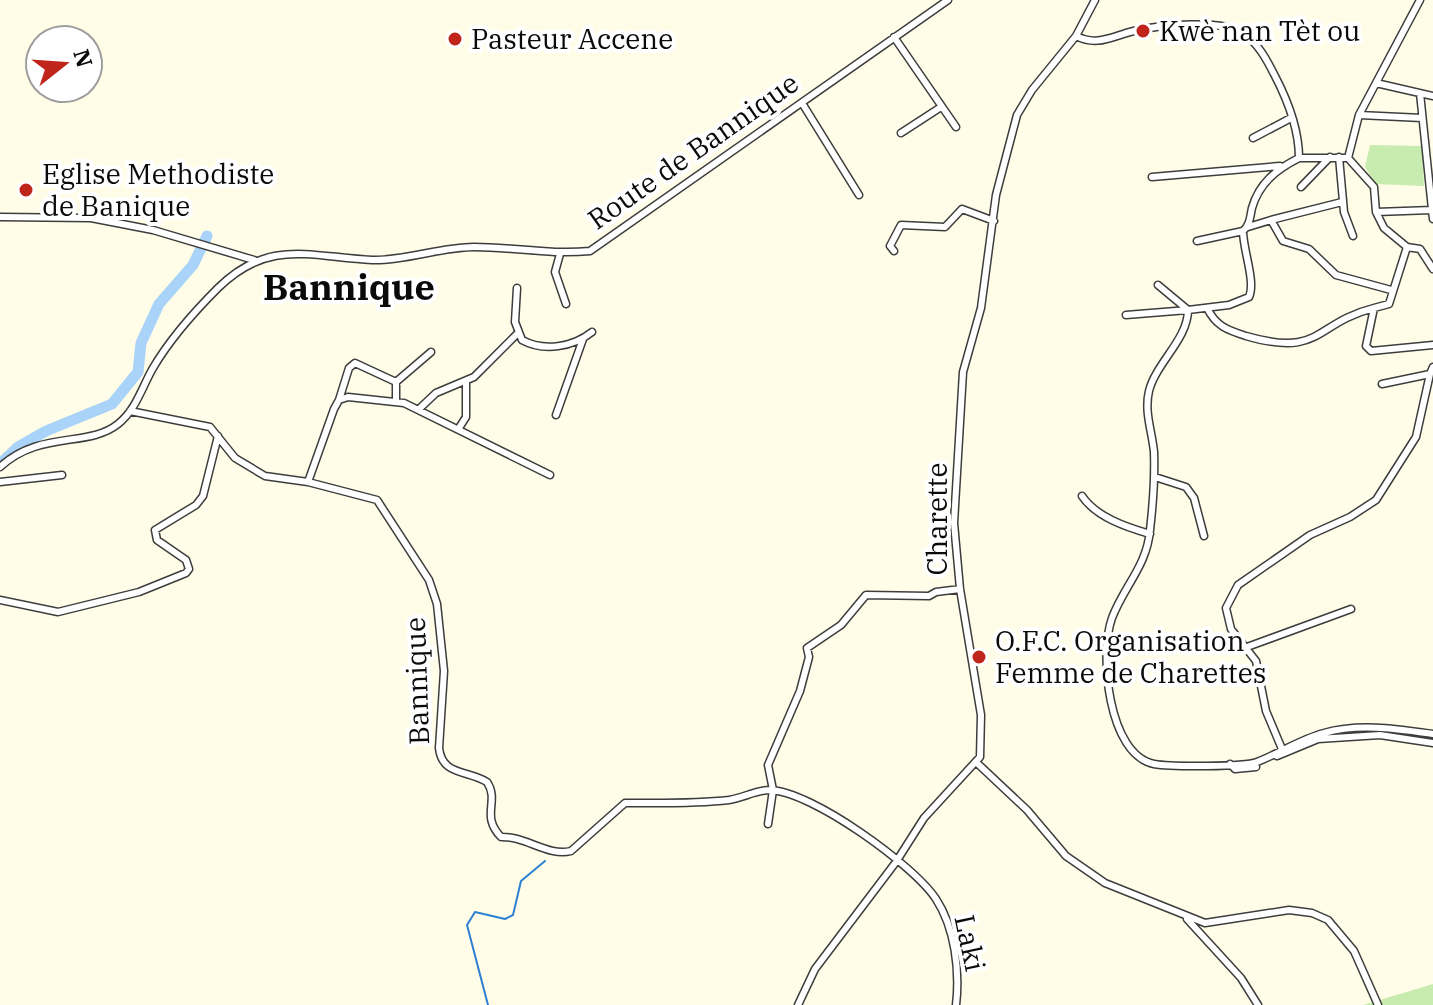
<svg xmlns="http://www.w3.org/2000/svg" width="1433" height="1005" font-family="'IBM Plex Serif',serif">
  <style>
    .grass { fill: #c8ebb0 }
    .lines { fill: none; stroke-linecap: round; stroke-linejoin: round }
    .stream { stroke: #2c80d4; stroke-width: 2 }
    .river { stroke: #a9d3f9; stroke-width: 11 }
    .street-casing { stroke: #3d3d3d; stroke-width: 9 }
    .street { stroke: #fff; stroke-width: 6 }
    .poi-dot { fill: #c0251c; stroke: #fff; stroke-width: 3 }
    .labels { text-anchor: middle; stroke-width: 8; stroke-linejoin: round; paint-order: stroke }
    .poi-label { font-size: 28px; fill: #0a0a0a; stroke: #fff; text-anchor: start }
    .street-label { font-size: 28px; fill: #0a0a0a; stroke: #fff }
    .district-label { font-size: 36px; font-weight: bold; fill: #0a0a0a; stroke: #fff }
  </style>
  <rect width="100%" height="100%" fill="#fffde7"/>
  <path class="grass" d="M1370 145 1422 146 1424 186 1375 184 1365 167Z
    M1433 984V1005H1363Z"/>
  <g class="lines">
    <path class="stream" d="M488 1005 467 925 475 912 505 919 513 915 521 881 545 861"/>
    <path class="river" d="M0 464 18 447 46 431 112 404 138 372 141 343 159 304 193 265 207 236"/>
    <g class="street-casing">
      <path id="street" d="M1076 36C1098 47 1112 36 1134 31 1158 25 1223 19 1243 33 1258 43 1267 60 1275 76 1288 101 1299 130 1299 158H1348
        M894 37 956 127
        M1376 83 1433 96
        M1420 93 1433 219
        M802 103 859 195
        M1359 115 1422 118
        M901 133 941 107
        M1253 138 1291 118
        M1339 157 1344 212 1353 236
        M1299 158C1277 169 1259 183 1252 208 1250 217 1250 225 1243 231 1243 250 1256 282 1249 297L1229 305 1188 310C1188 339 1156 363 1149 391 1144 412 1152 431 1154 452 1155 478 1153 504 1150 530 1147 566 1124 586 1112 618 1099 654 1108 755 1154 764 1171 767 1244 767 1257 762 1280 753 1301 739 1324 733 1359 723 1397 729 1433 734
        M1348 158 1359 115 1420 0
        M1348 158 1374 187 1376 212 1384 228 1407 247 1420 249 1433 269
        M1152 177 1280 166
        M1301 187 1330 157
        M1376 212 1432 210
        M0 217 91 218 153 230 254 260
        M1271 220 1342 202
        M1248 227 1271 220 1283 241 1309 249 1336 275 1391 290
        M1197 241 1243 231
        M1407 247 1389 304 1374 308 1366 346 1371 351 1433 345
        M894 251 890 246 901 225 945 227 962 209 994 221
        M560 254 555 272 566 304
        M1158 285 1188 310
        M517 288 515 322 522 340C544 352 573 347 592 332
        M1207 308C1216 326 1227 330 1246 336 1322 358 1314 323 1374 308
        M1126 315 1188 310
        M1382 384 1430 374 1433 367
        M339 400 349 368 355 363 396 382
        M396 402V382L431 352
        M418 410 436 393 474 377 517 334
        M130 411 210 427 235 458 265 476 308 482 377 500 429 580 437 604 444 671 439 748C442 776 468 770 487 782 500 802 480 815 501 837 526 836 548 857 571 851L625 803C660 803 694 804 729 800 743 798 756 790 770 790 811 791 914 865 936 899 955 928 960 971 956 1005
        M556 415 583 339
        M459 428 466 417V383
        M0 467C40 430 88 448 118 424 136 410 142 387 153 368 170 339 195 311 218 288 269 238 310 257 372 260 406 261 440 247 474 247 514 247 550 255 590 251L948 0
        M1155 477 1186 487 1194 498 1204 536
        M0 482 62 475
        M308 482 334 409 339 400 348 397 404 403 550 475
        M1082 496C1096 517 1126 527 1150 534
        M0 600 58 612 139 592 186 573 189 569 186 560 157 540 155 530 196 505 203 496 218 436
        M1247 647 1351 609
        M1282 749 1266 711 1256 661 1231 629 1226 608 1238 585 1310 535 1350 517 1376 500 1416 437 1430 374
        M1277 756 1318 739 1380 735 1433 743
        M977 763 1027 810 1066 856 1105 883 1205 923 1289 910 1312 913 1328 920 1354 951 1378 1005
        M1230 764 1235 769 1256 767
        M768 824 773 790 768 765 800 691 809 657 807 648 841 625 866 595 929 596 936 592 960 589
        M1187 919 1241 978 1258 1005
        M798 1005 815 969 896 862 924 818 980 757 981 715 960 589 954 523 963 372 981 308 996 195 1017 115 1032 90 1076 36 1095 0"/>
    </g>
    <use href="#street" class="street"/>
  </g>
  <g class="poi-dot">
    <circle cx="1143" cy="31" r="8"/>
    <circle cx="455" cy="39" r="8"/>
    <circle cx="26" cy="190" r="8"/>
    <circle cx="979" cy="657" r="8"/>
  </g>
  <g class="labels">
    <g class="poi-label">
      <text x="1159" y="41">Kwè nan Tèt ou</text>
      <text x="471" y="49">Pasteur Accene</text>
      <text x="42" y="184">Eglise Methodiste<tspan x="42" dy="32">de Banique</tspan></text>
      <text x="995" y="651">O.F.C. Organisation<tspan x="995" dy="32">Femme de Charettes</tspan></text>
    </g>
    <g class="street-label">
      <text transform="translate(693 151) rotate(-35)" y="10">Route de Bannique</text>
      <text transform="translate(937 519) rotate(-90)" y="10">Charette</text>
      <text transform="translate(417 681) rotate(-92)" y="10">Bannique</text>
      <text transform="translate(970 943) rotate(78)" y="10">Laki</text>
    </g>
    <g class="district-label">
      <text x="349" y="300">Bannique</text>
    </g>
  </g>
  <g transform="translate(64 64) rotate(73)"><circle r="38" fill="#ffffff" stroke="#9d9d9d" stroke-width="2"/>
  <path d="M0-6L14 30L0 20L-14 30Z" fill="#c0251c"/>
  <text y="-12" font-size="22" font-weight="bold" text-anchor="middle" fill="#0a0a0a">N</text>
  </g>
</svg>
